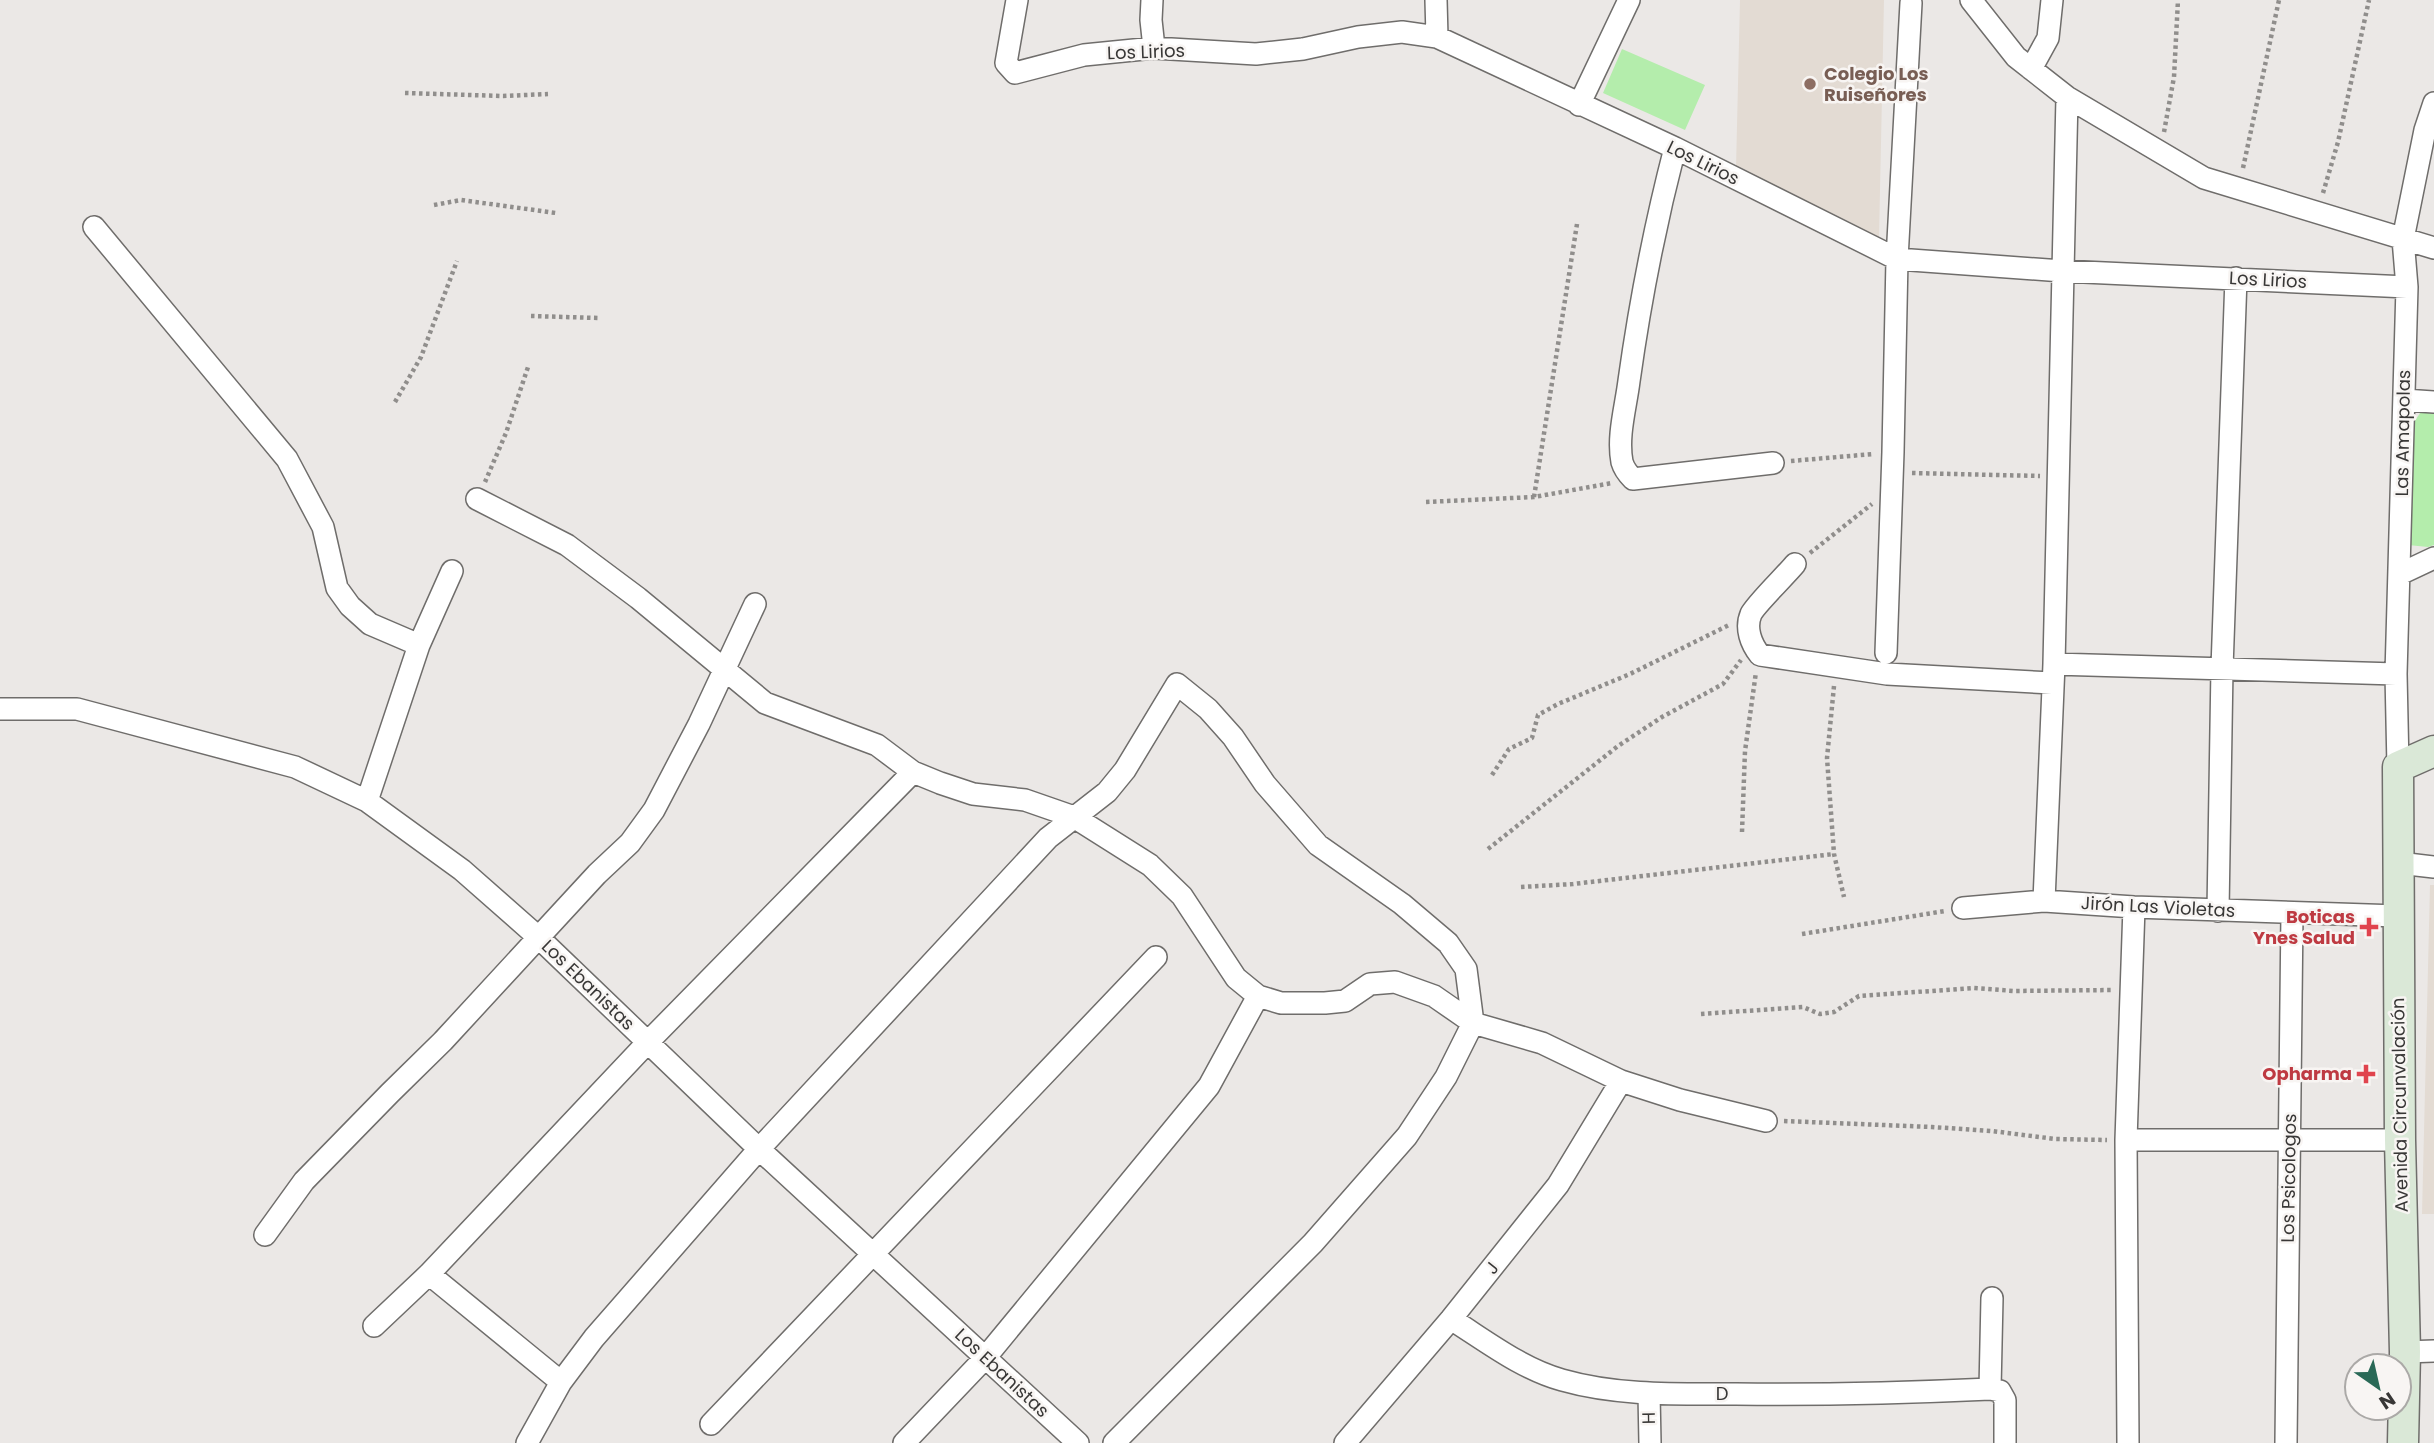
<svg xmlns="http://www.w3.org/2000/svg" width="2434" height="1443" font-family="Poppins,sans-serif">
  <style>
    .built { fill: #e3dbd3 }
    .green { fill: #b4edac }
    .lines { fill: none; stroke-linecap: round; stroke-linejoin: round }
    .street-casing { stroke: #6f6d6b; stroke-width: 24 }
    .secondary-casing { stroke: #6f6d6b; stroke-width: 33 }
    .path { stroke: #908e8c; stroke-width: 4.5; stroke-dasharray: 3.5 3.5; stroke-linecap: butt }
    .street { stroke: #fff; stroke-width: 21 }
    .secondary { stroke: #dae8d7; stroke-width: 30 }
    .education-dot { fill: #8d6e63; stroke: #f8f5f3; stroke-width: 2.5 }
    .health-dot { fill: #e0444e; stroke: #f8f5f3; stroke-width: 2.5 }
    .labels { text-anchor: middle; stroke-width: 5; stroke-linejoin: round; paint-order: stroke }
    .street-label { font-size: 18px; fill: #383736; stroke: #f8f5f3 }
    .education-label { font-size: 18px; font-weight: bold; fill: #785e54; stroke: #f8f5f3; text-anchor: start }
    .health-label { font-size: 18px; font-weight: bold; fill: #be3a42; stroke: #f8f5f3; text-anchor: end }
  </style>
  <rect width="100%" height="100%" fill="#ebe8e6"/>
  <path class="built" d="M1740 0H1884L1879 238 1736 168Z
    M2430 885H2434V1214H2422Z"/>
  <path class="green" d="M1622 49 1705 85 1685 130 1603 93Z
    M2423 409 2434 410V545L2428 547 2408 545 2411 426Z"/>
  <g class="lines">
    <g class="street-casing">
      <path id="street" d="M1017 0 1006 63 1015 73 1084 55 1154 48 1256 54 1303 49 1358 37 1402 32 1437 37 1675 148 1897 259 2062 271 2407 287
        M1152 0 1151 20 1154 48
        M1436 0 1437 37
        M1971 0 2016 57 2067 97 2204 178 2434 248
        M2031 69 2048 38 2052 0
        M1579 105 1629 0
        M1675 148C1655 225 1640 302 1629 381 1626 406 1617 436 1622 462 1624 469 1628 474 1633 479L1773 463
        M94 227 287 459 323 527 337 588 350 606 370 624 419 645
        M2404 400 2434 402
        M477 499 567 545 638 598 765 703 877 745 913 772 940 783 973 794 1025 800 1074 817 1150 865 1182 896 1236 978 1258 996 1281 1003H1325L1345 1001 1370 984 1395 982 1434 996 1473 1023 1542 1043 1621 1081 1680 1100 1766 1121
        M1795 564C1787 574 1755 605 1751 614 1745 628 1751 644 1760 655L1887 674 2052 683
        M2400 574 2434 558
        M1886 653 1893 452 1897 259 1911 3
        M2054 664 2396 674
        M0 709H77L295 767 367 801 462 870 538 937 759 1149 1078 1443
        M2398 767 2396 674 2407 287 2403 239 2425 130 2434 103
        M367 801 419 645 452 571
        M2399 863 2434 867
        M2044 901 2054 664 2067 97
        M1963 908 2044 901 2134 907 2398 916
        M2218 911 2222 668 2236 278
        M2126 1140H2400
        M265 1235 304 1181 390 1093 443 1041 597 874 630 843 654 810 699 724 755 604
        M429 1274 561 1382
        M1451 1319C1486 1341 1522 1369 1562 1380 1618 1396 1678 1394 1736 1394 1821 1395 1905 1393 1990 1389L2000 1391 2005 1400V1443
        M374 1326 429 1274 648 1042 913 772
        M2405 1352 2434 1351
        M1990 1389 1992 1298
        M1649 1394 1650 1443
        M711 1424 1156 957
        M527 1443 561 1382 594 1338 759 1149 1048 838 1107 792 1125 770 1177 684 1208 709 1233 737 1265 784 1318 845 1402 904 1448 943 1466 969 1473 1023 1446 1077 1407 1136 1313 1243 1114 1443
        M904 1443 985 1358 1209 1086 1258 996
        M1345 1443 1451 1319 1558 1185 1621 1081
        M2128 1443 2126 1140 2134 907
        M2286 1443 2292 913"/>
    </g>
    <g class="secondary-casing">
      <path id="secondary" d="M2403 1443 2405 1352 2400 1140 2398 767 2434 751"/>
    </g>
    <path class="path" d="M405 93 503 96 548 94
      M2164 132 2174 77 2178 0
      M2243 168 2279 0
      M2323 193 2338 142 2369 0
      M434 205 461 200 556 213
      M531 316 599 318
      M395 402 421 357 457 261
      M1791 461 1873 454
      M1912 473 2040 476
      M485 482 506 433 529 364
      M1534 497 1577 224
      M1426 502 1534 497 1612 483
      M1810 553 1872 504
      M1834 686 1827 758 1834 854 1844 897
      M1492 775 1509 749 1532 738 1538 715 1558 704 1630 674 1729 625
      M1742 832 1745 751 1756 672
      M1488 849 1618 746 1662 717 1723 684 1741 660
      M1521 887 1573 884 1834 854
      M1802 934 1945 911
      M1701 1014 1803 1007 1820 1014 1834 1012 1859 996 1974 988 2014 991 2113 990
      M1784 1121 1932 1127 1992 1131 2055 1139 2107 1140"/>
    <use href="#street" class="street"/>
    <use href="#secondary" class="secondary"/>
  </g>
  <circle class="education-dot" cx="1810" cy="84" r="7"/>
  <g class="health-dot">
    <path d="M2365.5 916.5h7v7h7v7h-7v7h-7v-7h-7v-7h7z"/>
    <path d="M2362.5 1063.5h7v7h7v7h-7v7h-7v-7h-7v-7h7z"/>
  </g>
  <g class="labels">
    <g class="street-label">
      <text transform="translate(1146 52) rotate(-2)" y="6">Los Lirios</text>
      <text transform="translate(1703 163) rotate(26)" y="6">Los Lirios</text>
      <text transform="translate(2268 280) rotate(3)" y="6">Los Lirios</text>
      <text transform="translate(2403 433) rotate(-89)" y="6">Las Amapolas</text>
      <text transform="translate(2158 907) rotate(3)" y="6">Jirón Las Violetas</text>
      <text transform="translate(588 985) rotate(44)" y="6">Los Ebanistas</text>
      <text transform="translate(2400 1105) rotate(-91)" y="6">Avenida Circunvalación</text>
      <text transform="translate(2289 1178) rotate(-89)" y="6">Los Psicologos</text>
      <text transform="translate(1492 1268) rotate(-51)" y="6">J</text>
      <text transform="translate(1002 1373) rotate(43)" y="6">Los Ebanistas</text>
      <text x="1722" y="1400">D</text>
      <text transform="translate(1649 1418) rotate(-91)" y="6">H</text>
    </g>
    <g class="education-label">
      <text x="1824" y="80">Colegio Los<tspan x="1824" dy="21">Ruiseñores</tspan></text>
    </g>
    <g class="health-label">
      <text x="2355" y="923">Boticas<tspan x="2355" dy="21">Ynes Salud</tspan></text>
      <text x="2352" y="1080">Opharma</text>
    </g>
  </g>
  <g transform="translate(2378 1387) rotate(146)"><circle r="33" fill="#f8f5f3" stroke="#aba9a7" stroke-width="2"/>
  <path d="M0-5L12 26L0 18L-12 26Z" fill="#2a6957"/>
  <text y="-10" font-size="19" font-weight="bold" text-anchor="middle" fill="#383736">N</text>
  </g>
</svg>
